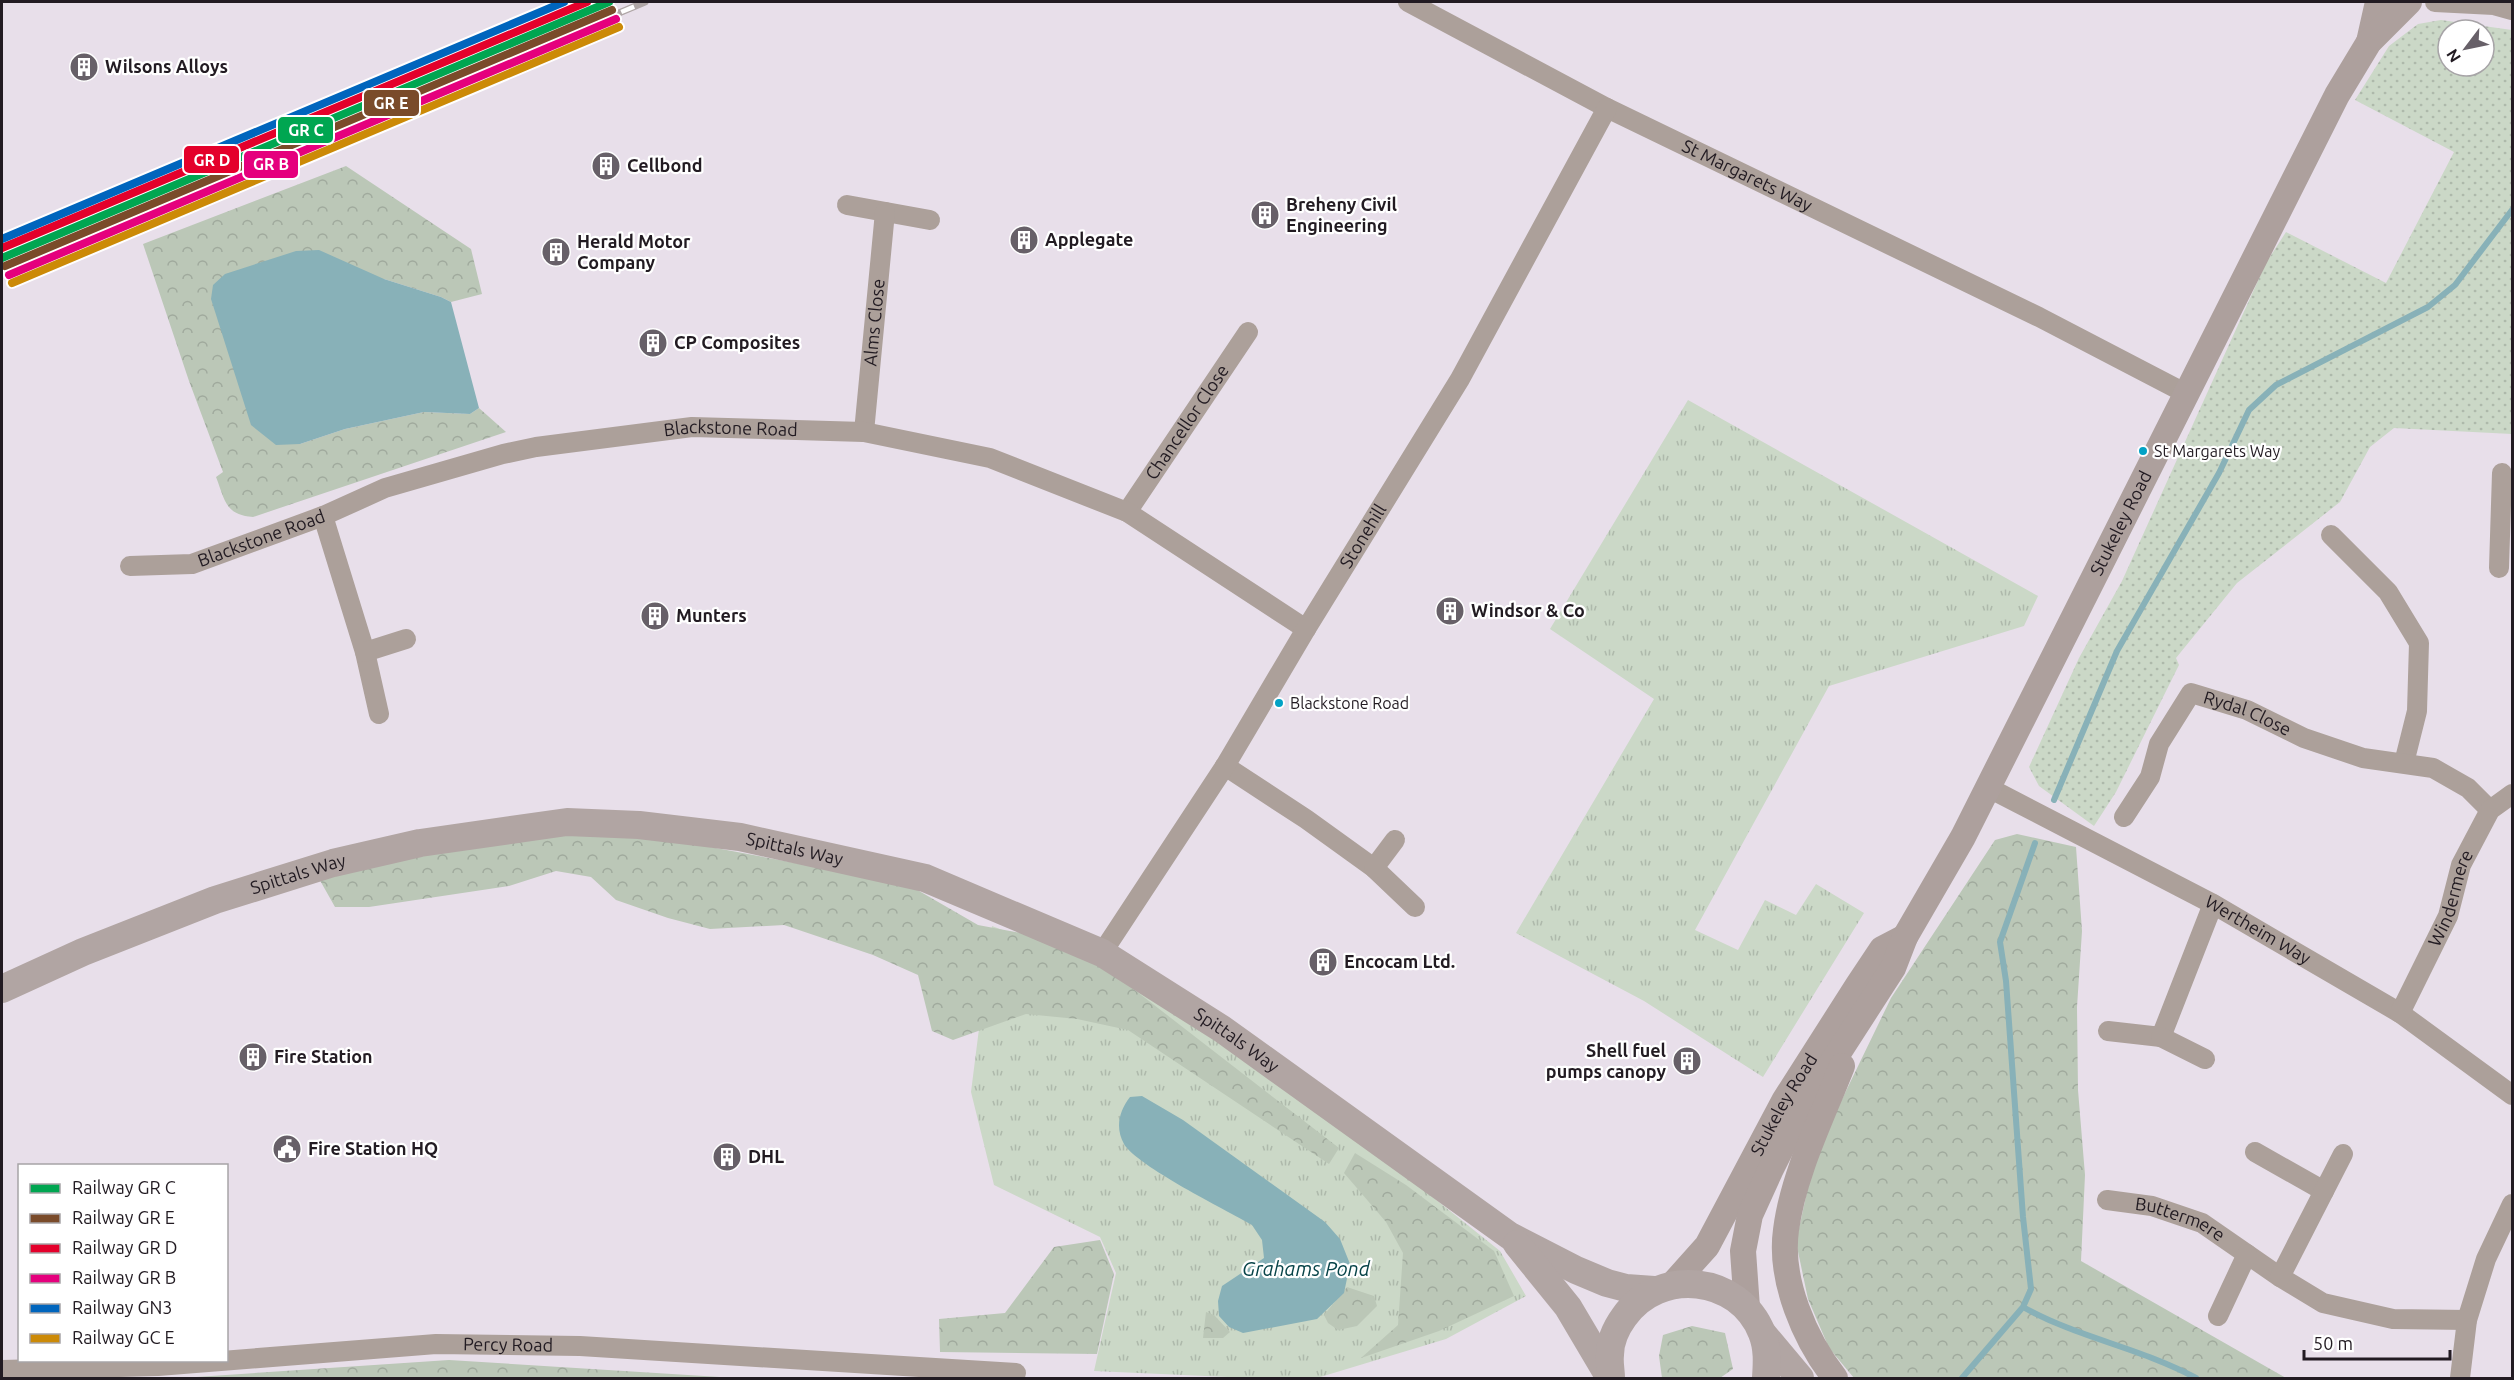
<svg xmlns="http://www.w3.org/2000/svg" width="2514" height="1380" font-family="Ubuntu,sans-serif">
  <style>
    .grass { fill: url(#grass-tufts) }
    .forest { fill: url(#forest-crowns) }
    .park { fill: url(#park-dots); fill-rule: evenodd }
    .water { fill: #88b1b8 }
    .lines { fill: none; stroke-linecap: round; stroke-linejoin: round }
    .stream { stroke: #88b1b8; stroke-width: 6 }
    .minor { stroke: #aca09a; stroke-width: 20 }
    .major { stroke: #ada09d; stroke-width: 26 }
    .highway { stroke: #b1a5a3; stroke-width: 28 }
    .rail-casing { stroke: #afa6a6; stroke-width: 7 }
    .rail { stroke: #fff; stroke-width: 4.5; stroke-dasharray: 14; stroke-linecap: butt }
    .rail-1-casing { stroke: #fff; stroke-width: 12 }
    .rail-2-casing { stroke: #fff; stroke-width: 12 }
    .rail-3-casing { stroke: #fff; stroke-width: 12 }
    .rail-4-casing { stroke: #fff; stroke-width: 12 }
    .rail-5-casing { stroke: #fff; stroke-width: 12 }
    .rail-6-casing { stroke: #fff; stroke-width: 12 }
    .rail-1 { stroke: #00a651; stroke-width: 8 }
    .rail-2 { stroke: #7a4b2a; stroke-width: 8 }
    .rail-3 { stroke: #e4002b; stroke-width: 8 }
    .rail-4 { stroke: #e5007d; stroke-width: 8 }
    .rail-5 { stroke: #0065bd; stroke-width: 8 }
    .rail-6 { stroke: #cc8a07; stroke-width: 8 }
    .bus-dot { fill: #02a2c5; stroke: #fff; stroke-width: 2 }
    .labels { text-anchor: middle; stroke-width: 4.5; stroke-linejoin: round; paint-order: stroke }
    .bus-label { font-size: 16px; fill: #221b22; stroke: #fff; text-anchor: start }
    .poi-label { font-size: 18px; font-weight: bold; fill: #221b22; stroke: #fff; text-anchor: start }
    .street-label { font-size: 18px; fill: #221b22; stroke: #fff }
    .water-label { font-size: 20px; font-style: italic; fill: #084449; stroke: #fff }
    .line-badge { stroke: #fff; stroke-width: 2 }
    .badge-label { font-size: 16px; text-anchor: middle; font-weight: bold; fill: #fff }
  </style>
  <defs>
    <pattern id="grass-tufts" width="24" height="20" patternUnits="userSpaceOnUse" patternTransform="scale(1.5)"><rect width="24" height="20" fill="#cbd8c7"/><path d="M3 7l-1-3M5 7V3M7 7l1-3M15 17l-1-3M17 17v-4M19 17l1-3" fill="none" stroke="#aeb9ab"/></pattern>
    <pattern id="forest-crowns" width="20" height="18" patternUnits="userSpaceOnUse" patternTransform="scale(1.5)"><rect width="20" height="18" fill="#bbc7b7"/><path d="M2 6a3 3 0 1 1 6 0M12 15a3 3 0 1 1 6 0" fill="none" stroke="#a0aa9d"/></pattern>
    <pattern id="park-dots" width="8" height="8" patternUnits="userSpaceOnUse" patternTransform="scale(1.5)"><rect width="8" height="8" fill="#cbd8c7"/><path d="M2 2h.1M6 6h.1" fill="none" stroke="#aeb9ab" stroke-width="1.8" stroke-linecap="round"/></pattern>
  </defs>
  <rect width="100%" height="100%" fill="#e8dfea"/>
  <path class="grass" d="M1688 400 2038 596 2024 626 1829 686 1695 930 1738 950 1765 900 1796 915 1816 884 1864 913 1763 1077 1644 1001 1516 933 1654 699 1550 629Z
    M992 926 1098 967 1219 1033 1389 1162 1500 1251 1526 1296 1446 1339 1317 1378H1250L1094 1371 1116 1273 1100 1237 994 1185 971 1092Z"/>
  <path class="forest" d="M346 166 471 249 482 294 451 302 441 297 384 279 300 444 345 429 424 412 470 414 479 408 506 432 253 517C225 515 225 500 216 477L223 472 189 381 143 244Z
    M561 830 673 840 907 884 978 925 1032 935 1105 967 1339 1148 1329 1164 1128 1030 1077 1019 1026 1014 953 1040 932 1031 918 975 873 955 784 925 710 929 668 918 616 900 591 877 556 871 509 886 369 907H335L313 868Z
    M2017 834 2076 847 2082 931 2077 1007 2078 1090 2085 1175 2081 1261 2286 1378H1854L1829 1348 1808 1299 1796 1242 1815 1155 1891 998 1995 840Z
    M1355 1153 1406 1185 1494 1251 1514 1296 1439 1331 1361 1358 1398 1325 1403 1253 1386 1222 1344 1173Z
    M1100 1240 1114 1274 1097 1354 940 1352 939 1319 1005 1313 1054 1247Z
    M1347 1287 1374 1296 1377 1306 1357 1326 1338 1330 1328 1323 1324 1315Z
    M1206 1312 1214 1315 1230 1332 1223 1338H1203Z
    M1692 1326 1725 1333 1733 1369 1720 1378H1662L1659 1356 1663 1335Z
    M449 1360 736 1378H181Z"/>
  <path class="park" d="M2441 20 2512 30V434L2394 428 2370 447 2340 502 2237 583 2176 658 2179 665 2177 669 2116 792 2094 826 2039 786 2029 767 2079 658 2122 581 2266 263 2286 232 2386 283 2454 152 2355 100 2389 46 2418 24ZM2448 30H2484V66H2448Z"/>
  <path class="water" d="M319 250 384 279 441 297 451 302 479 408 470 414 424 412 345 429 300 444 276 445 251 425 211 299 213 285 225 274 296 251Z
    M1142 1096 1183 1120 1325 1222 1340 1239 1350 1264 1344 1293 1317 1319 1243 1333 1229 1327 1219 1316 1218 1301 1222 1286 1264 1258 1262 1240 1252 1225C1226 1210 1137 1166 1124 1144 1115 1128 1119 1111 1130 1097Z"/>
  <g class="lines">
    <path class="stream" d="M2054 800 2117 651 2219 473 2249 410 2276 385 2428 307 2455 285 2512 210
      M2035 843 2000 942 2006 981 2023 1217 2031 1289 2023 1307C2078 1338 2141 1348 2196 1378
      M1962 1378 2023 1307"/>
    <g class="minor">
      <path id="s1" d="M1408 2 1607 108 2039 317 2185 393"/>
      <path d="M2435 2 2494 5 2512 10"/>
      <path d="M847 205 930 220"/>
      <path id="s2" d="M864 432 885 212"/>
      <path id="s3" d="M1127 512 1248 332"/>
      <path d="M323 516 365 652 379 714"/>
      <path d="M2331 535 2388 592 2419 643 2417 711 2404 763"/>
      <path id="s4" d="M130 566 192 564 323 516 385 488 503 454 536 447 692 427 864 432 990 458 1127 512 1306 629"/>
      <path d="M2499 568 2502 473"/>
      <path d="M365 652 406 639"/>
      <path d="M1225 766 1306 819 1374 868 1415 907"/>
      <path id="s5" d="M1989 788 2213 904 2400 1013 2512 1095"/>
      <path id="s6" d="M2124 817 2150 777 2159 744 2191 693 2247 710 2304 738 2363 758 2433 768 2468 788 2490 810"/>
      <path d="M1374 868 1395 840"/>
      <path id="s7" d="M1102 953 1225 766 1306 629 1460 379 1607 108"/>
      <path id="s8" d="M2400 1013 2448 916 2461 865 2490 810 2512 794"/>
      <path d="M2108 1031 2161 1037 2213 904"/>
      <path d="M2161 1037 2205 1059"/>
      <path d="M2255 1152 2324 1191"/>
      <path id="s9" d="M2107 1200 2152 1206 2202 1223 2280 1277 2323 1303 2393 1319 2467 1320"/>
      <path d="M2280 1277 2343 1154"/>
      <path d="M2218 1316 2247 1254"/>
      <path id="s10" d="M2 1370 158 1366 436 1344 580 1346 1016 1373"/>
      <path d="M2460 1378 2467 1320 2486 1259 2512 1204"/>
    </g>
    <g class="major">
      <path d="M2369 42 2378 2"/>
      <path id="s11" d="M1673 1284 1707 1246 1784 1101 1858 985 1882 949 1905 937"/>
      <path id="s12" d="M1747 1308 1743 1251 1750 1215 1770 1171 1797 1117 1893 968 1905 937 1963 837 2337 95 2369 42 2409 2"/>
      <path d="M1835 1378C1805 1340 1779 1280 1786 1230 1793 1175 1822 1117 1842 1066"/>
    </g>
    <g class="highway">
      <path id="s13" d="M2 989 83 952 215 900 333 863 420 843 567 822 639 825 740 837 925 878 1102 953 1222 1029 1510 1236 1576 1270 1607 1283 1626 1288 1654 1290"/>
      <path d="M1517 1244 1568 1307 1610 1378"/>
      <path d="M1763 1334 1800 1378"/>
      <path d="M1611 1378C1611 1371 1609 1363 1610 1355 1610 1342 1616 1328 1624 1317 1659 1267 1739 1275 1762 1333 1768 1348 1767 1363 1766 1378"/>
    </g>
    <g class="rail-casing">
      <path id="rail" d="M2 273 645 2"/>
    </g>
    <use href="#rail" class="rail"/>
    <g class="rail-1-casing">
      <path id="rail-1" d="M2 258 609 2"/>
    </g>
    <g class="rail-2-casing">
      <path id="rail-2" d="M5 266 612 10"/>
    </g>
    <g class="rail-3-casing">
      <path id="rail-3" d="M2 248 587 2"/>
    </g>
    <g class="rail-4-casing">
      <path id="rail-4" d="M9 275 616 19"/>
    </g>
    <g class="rail-5-casing">
      <path id="rail-5" d="M2 239 564 2"/>
    </g>
    <g class="rail-6-casing">
      <path id="rail-6" d="M12 283 619 27"/>
    </g>
    <use href="#rail-1" class="rail-1"/>
    <use href="#rail-2" class="rail-2"/>
    <use href="#rail-3" class="rail-3"/>
    <use href="#rail-4" class="rail-4"/>
    <use href="#rail-5" class="rail-5"/>
    <use href="#rail-6" class="rail-6"/>
  </g>
  <defs>
    <g id="building-disc" transform="scale(1.5)"><circle r="9.5" fill="#676068" stroke="#fff"/><path d="M-4-6H4V6H1V3H-1V6H-4ZM-2.5-4.3h1.7v1.8h-1.7ZM.8-4.3h1.7v1.8H.8ZM-2.5-1h1.7V.8h-1.7ZM.8-1h1.7V.8H.8Z" fill="#fff"/></g>
    <g id="civic-disc" transform="scale(1.5)"><circle r="9.5" fill="#676068" stroke="#fff"/><path d="M-.6-6.5H3V-4.5H.6V-3L4-1V1h2V6H-6V1h2V-1L-.6-3ZM-1.2 2.5V6h2.4V2.5Z" fill="#fff"/></g>
  </defs>
  <g fill-rule="evenodd">
    <use href="#building-disc" x="84" y="67"/>
    <use href="#building-disc" x="606" y="166"/>
    <use href="#building-disc" x="1265" y="215"/>
    <use href="#building-disc" x="1024" y="240"/>
    <use href="#building-disc" x="556" y="252"/>
    <use href="#building-disc" x="653" y="343"/>
    <use href="#building-disc" x="1450" y="611"/>
    <use href="#building-disc" x="655" y="616"/>
    <use href="#building-disc" x="1323" y="962"/>
    <use href="#building-disc" x="253" y="1057"/>
    <use href="#building-disc" x="1687" y="1061"/>
    <use href="#civic-disc" x="287" y="1149"/>
    <use href="#building-disc" x="727" y="1157"/>
  </g>
  <g class="bus-dot">
    <circle cx="2143" cy="451" r="5"/>
    <circle cx="1279" cy="703" r="5"/>
  </g>
  <g class="labels">
    <g class="bus-label">
      <text x="2154" y="457">St Margarets Way</text>
      <text x="1290" y="709">Blackstone Road</text>
    </g>
    <g class="poi-label">
      <text x="105" y="73">Wilsons Alloys</text>
      <text x="627" y="172">Cellbond</text>
      <text x="1286" y="211">Breheny Civil<tspan x="1286" dy="21">Engineering</tspan></text>
      <text x="1045" y="246">Applegate</text>
      <text x="577" y="248">Herald Motor<tspan x="577" dy="21">Company</tspan></text>
      <text x="674" y="349">CP Composites</text>
      <text x="1471" y="617">Windsor &amp; Co</text>
      <text x="676" y="622">Munters</text>
      <text x="1344" y="968">Encocam Ltd.</text>
      <text x="1666" y="1057" text-anchor="end">Shell fuel<tspan x="1666" dy="21">pumps canopy</tspan></text>
      <text x="274" y="1063">Fire Station</text>
      <text x="308" y="1155">Fire Station HQ</text>
      <text x="748" y="1163">DHL</text>
    </g>
    <g class="street-label">
      <text dy="6" stroke="none"><textPath href="#s1" startOffset="381">St Margarets Way</textPath></text>
      <text dy="6" stroke="none"><textPath href="#s2" startOffset="110">Alms Close</textPath></text>
      <text dy="6" stroke="none"><textPath href="#s3" startOffset="108">Chancellor Close</textPath></text>
      <text dy="6" stroke="none"><textPath href="#s4" startOffset="622">Blackstone Road</textPath></text>
      <text dy="6" stroke="none"><textPath href="#s12" startOffset="880">Stukeley Road</textPath></text>
      <text dy="6" stroke="none"><textPath href="#s7" startOffset="492">Stonehill</textPath></text>
      <text dy="6" stroke="none"><textPath href="#s4" startOffset="136">Blackstone Road</textPath></text>
      <text dy="6" stroke="none"><textPath href="#s6" startOffset="202">Rydal Close</textPath></text>
      <text dy="6" stroke="none"><textPath href="#s13" startOffset="822">Spittals Way</textPath></text>
      <text dy="6" stroke="none"><textPath href="#s13" startOffset="318">Spittals Way</textPath></text>
      <text dy="6" stroke="none"><textPath href="#s8" startOffset="126">Windermere</textPath></text>
      <text dy="6" stroke="none"><textPath href="#s5" startOffset="304">Wertheim Way</textPath></text>
      <text dy="6" stroke="none"><textPath href="#s13" startOffset="1308">Spittals Way</textPath></text>
      <text dy="6" stroke="none"><textPath href="#s11" startOffset="212">Stukeley Road</textPath></text>
      <text dy="6" stroke="none"><textPath href="#s9" startOffset="76">Buttermere</textPath></text>
      <text dy="6" stroke="none"><textPath href="#s10" startOffset="507">Percy Road</textPath></text>
    </g>
    <g class="water-label">
      <text x="1306" y="1276">Grahams Pond</text>
    </g>
  </g>
  <g class="line-badge">
    <rect x="363" y="89" width="57" height="28" rx="6" fill="#7a4b2a"/>
    <rect x="277" y="116" width="57" height="28" rx="6" fill="#00a651"/>
    <rect x="183" y="145" width="57" height="29" rx="6" fill="#e4002b"/>
    <rect x="243" y="150" width="56" height="29" rx="6" fill="#e5007d"/>
  </g>
  <g class="badge-label">
    <text x="391" y="109">GR E</text>
    <text x="306" y="136">GR C</text>
    <text x="212" y="166">GR D</text>
    <text x="271" y="170">GR B</text>
  </g>
  <rect width="2514" height="1380" fill="none" stroke="#221b22" stroke-width="6"/>
  <rect x="18" y="1164" width="210" height="198" fill="#ffffff" stroke="#a7a4a7" stroke-width="1.5"/>
  <rect x="30" y="1184" width="30" height="9" fill="#00a651" stroke="#a7a4a7" stroke-width="1.5"/>
  <text x="72" y="1194" font-size="18" fill="#221b22">Railway GR C</text>
  <rect x="30" y="1214" width="30" height="9" fill="#7a4b2a" stroke="#a7a4a7" stroke-width="1.5"/>
  <text x="72" y="1224" font-size="18" fill="#221b22">Railway GR E</text>
  <rect x="30" y="1244" width="30" height="9" fill="#e4002b" stroke="#a7a4a7" stroke-width="1.5"/>
  <text x="72" y="1254" font-size="18" fill="#221b22">Railway GR D</text>
  <rect x="30" y="1274" width="30" height="9" fill="#e5007d" stroke="#a7a4a7" stroke-width="1.5"/>
  <text x="72" y="1284" font-size="18" fill="#221b22">Railway GR B</text>
  <rect x="30" y="1304" width="30" height="9" fill="#0065bd" stroke="#a7a4a7" stroke-width="1.5"/>
  <text x="72" y="1314" font-size="18" fill="#221b22">Railway GN3</text>
  <rect x="30" y="1334" width="30" height="9" fill="#cc8a07" stroke="#a7a4a7" stroke-width="1.5"/>
  <text x="72" y="1344" font-size="18" fill="#221b22">Railway GC E</text>
  <g transform="translate(2466 48) rotate(238)"><circle r="28" fill="#ffffff" stroke="#a7a4a7" stroke-width="1.5"/>
  <path d="M0-4.5L10 22L0 15L-10 22Z" fill="#676068"/>
  <text y="-9" font-size="16" font-weight="bold" text-anchor="middle" fill="#221b22">N</text>
  </g>
  <path d="M2304 1350v9h146v-9" fill="none" stroke="#221b22" stroke-width="3"/>
  <text x="2313" y="1350" font-size="18" fill="#221b22" stroke="#ffffff" stroke-width="4.5" paint-order="stroke">50 m</text>
</svg>
